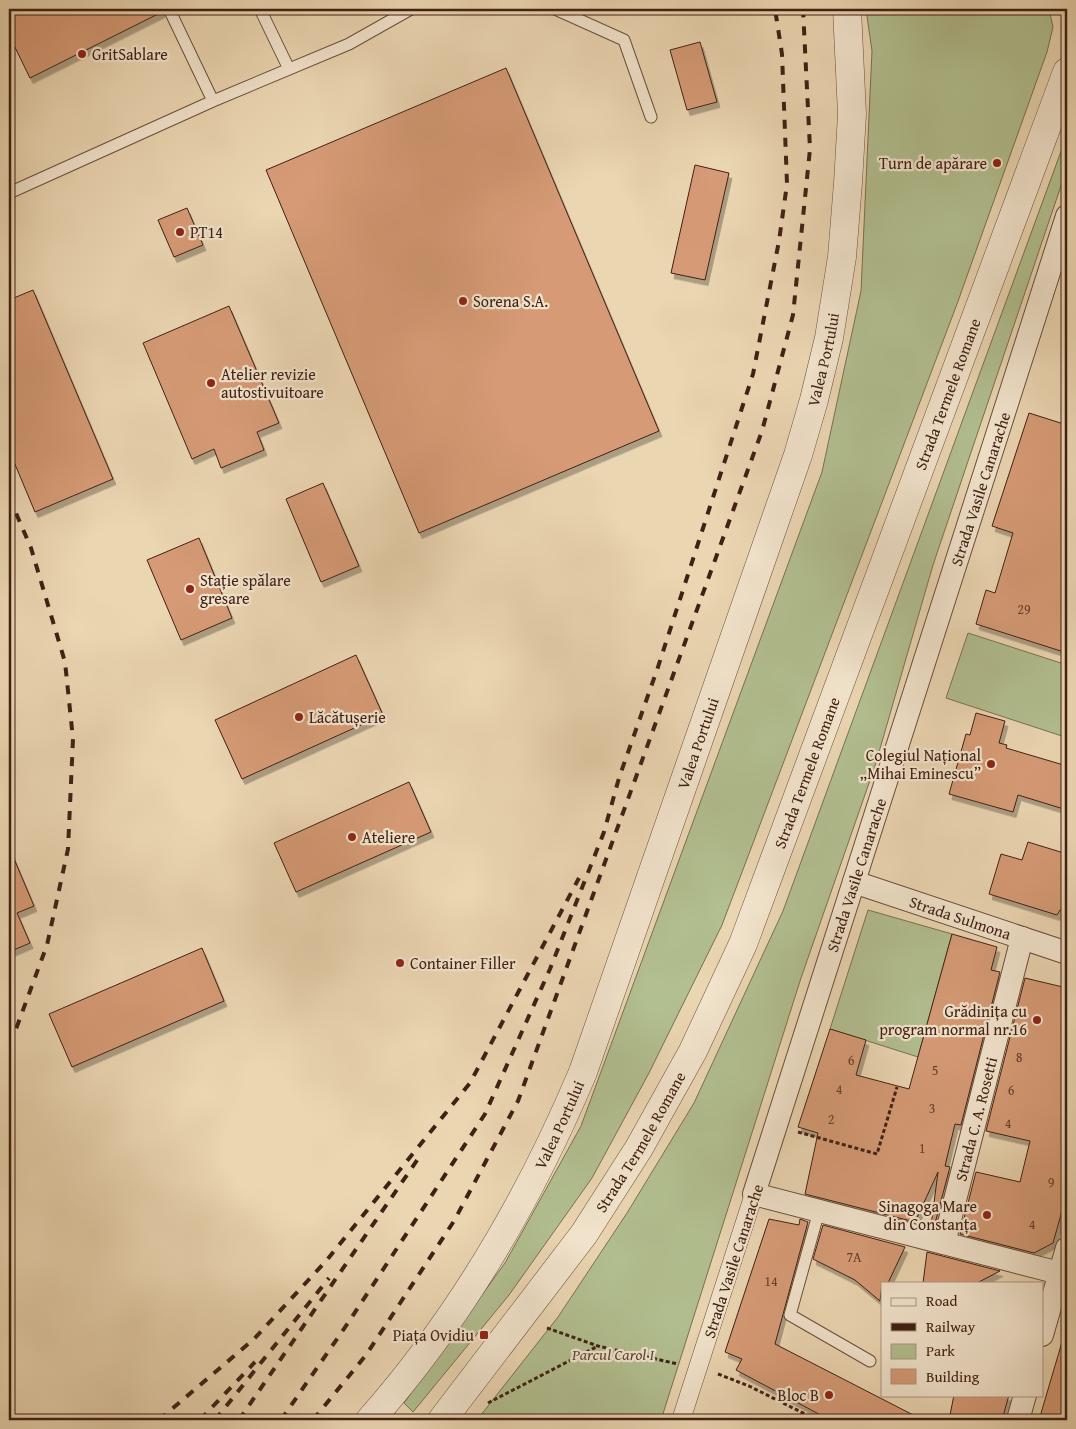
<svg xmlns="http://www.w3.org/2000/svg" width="1076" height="1429" font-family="'Gentium Book Plus',serif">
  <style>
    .green { fill: #b2bf90; stroke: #797052 }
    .building { fill: #d69b76; stroke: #402015; filter: url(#shadow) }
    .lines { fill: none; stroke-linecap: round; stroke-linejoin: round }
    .service-casing { stroke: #6b4e3c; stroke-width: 13 }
    .pedestrian-casing { stroke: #6b4e3c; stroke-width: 19 }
    .minor-casing { stroke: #6b4e3c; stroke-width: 24 }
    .tertiary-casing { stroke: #6b4e3c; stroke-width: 29 }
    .path { stroke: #402015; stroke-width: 3; stroke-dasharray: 4 2.5; stroke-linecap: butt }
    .service { stroke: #f2e4cd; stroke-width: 11 }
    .pedestrian { stroke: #f2e4cd; stroke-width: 18 }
    .minor { stroke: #f2e4cd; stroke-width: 22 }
    .tertiary { stroke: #f2e4cd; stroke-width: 28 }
    .rail { stroke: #402015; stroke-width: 4; stroke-dasharray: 9 9; stroke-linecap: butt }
    .poi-dot { fill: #8f2418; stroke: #f2e4cd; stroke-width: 2 }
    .labels { text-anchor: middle; stroke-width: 4.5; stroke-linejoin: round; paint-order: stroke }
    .number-label { font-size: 14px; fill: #663f2d }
    .poi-label { font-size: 16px; fill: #402015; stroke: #f2e4cd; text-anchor: start }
    .street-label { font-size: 16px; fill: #402015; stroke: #f2e4cd }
    .park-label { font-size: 16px; font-style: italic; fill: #5c4834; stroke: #f2e4cd }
  </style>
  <defs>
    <filter id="shadow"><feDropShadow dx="3" dy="5.5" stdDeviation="0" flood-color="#0004"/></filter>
  </defs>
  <rect width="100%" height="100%" fill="#ebd6b2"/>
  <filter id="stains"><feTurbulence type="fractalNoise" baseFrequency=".004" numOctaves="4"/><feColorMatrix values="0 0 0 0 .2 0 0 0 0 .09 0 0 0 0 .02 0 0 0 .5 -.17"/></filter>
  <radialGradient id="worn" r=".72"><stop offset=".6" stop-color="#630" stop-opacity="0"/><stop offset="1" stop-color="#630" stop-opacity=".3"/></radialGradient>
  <path class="green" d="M866 9H1049L1053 27 1047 52 957 304 722 925 649 1073 592 1178 509 1295 413 1412 404 1403 505 1263 581 1126 822 472 861 291 872 51Z
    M1067 135V168L933 565 875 766 801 978 661 1420H477L558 1317 627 1213 694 1103 783 911Z
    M968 633 1067 665V728L1065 737 946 698Z
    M868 910 952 934 918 1057 830 1029Z"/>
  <path class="building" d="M9 9H162V12L30 78 9 35Z
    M700 42 717 102 687 110 670 50Z
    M506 68 659 431 419 533 266 170Z
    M695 165 729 173 705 280 671 273Z
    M187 208 203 245 174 257 158 220Z
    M33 290 113 479 35 512 9 450V300Z
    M229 306 279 423 257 432 264 450 221 468 214 449 192 459 143 343Z
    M1029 413 1067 425V653L976 624 986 590 995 593 1013 533 992 526Z
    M323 483 359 566 321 582 286 499Z
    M199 538 232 618 181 640 147 560Z
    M356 655 383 715 242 779 215 720Z
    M976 713 1005 721 999 743 1007 745 1006 748 1067 766V810L1018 795 1013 812 949 794 966 734 970 735Z
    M409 782 431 832 296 892 274 843Z
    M1028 842 1067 854V912L1060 910 1057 915 989 894 1001 854 1022 860Z
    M9 847 34 906 17 913 30 943 9 952Z
    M952 934 997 947 991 970 1000 972 961 1125 955 1124 945 1166 950 1167 934 1227 931 1226 938 1172 915 1222 805 1194 818 1133 798 1127 830 1029 866 1040 856 1075 909 1089Z
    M202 948 224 1001 72 1067 49 1014Z
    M1025 978 1067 988V1193L1053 1243 1034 1253 960 1234 976 1172 1020 1182 1030 1141 986 1131Z
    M769 1219 799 1225 800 1219 808 1222 775 1344 923 1420H830L736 1370 742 1359 725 1352Z
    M823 1225 905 1247 888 1283H882L880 1301 855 1280 813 1259Z
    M927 1252 1000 1271 977 1283H923Z
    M1062 1342 1067 1343V1420H1039Z
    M954 1395H1009L1002 1420H949Z"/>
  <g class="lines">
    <g class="service-casing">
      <path id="service" d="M169 9 213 101
        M260 9 289 69
        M555 9 624 40 651 117
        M9 193 213 101 349 44 411 9
        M819 1211 790 1315 870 1361"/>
    </g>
    <g class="pedestrian-casing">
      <path id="pedestrian" d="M681 1420 754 1194"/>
    </g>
    <g class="minor-casing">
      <g id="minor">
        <path d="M1067 216 754 1194 1067 1275"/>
        <path id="s1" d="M854 882 1067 953"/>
        <path id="s2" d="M944 1243 1022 938"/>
        <path d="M1042 1335 1067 1248"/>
        <path d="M1018 1420 1025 1395"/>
      </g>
    </g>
    <g class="tertiary-casing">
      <g id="tertiary">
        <path id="s3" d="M370 1420C461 1317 530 1198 583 1072L798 455 814 400 829 338 842 257 848 183 852 114 847 9"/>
        <path id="s4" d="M442 1420 584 1234 639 1148 693 1051 743 944 1067 72"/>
      </g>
    </g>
    <path class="path" d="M798 1132 877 1154 897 1087
      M547 1328 598 1346 678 1364
      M718 1374 749 1386 817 1420
      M488 1403 598 1346"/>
    <use href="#service" class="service"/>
    <use href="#pedestrian" class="pedestrian"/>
    <use href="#minor" class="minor"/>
    <use href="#tertiary" class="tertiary"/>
    <path class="rail" d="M9 497 31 548 65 662 73 739 68 849 47 945 9 1048
      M159 1420 254 1339 326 1261 470 1083 579 878
      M200 1420 255 1362
      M215 1420 329 1278
      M239 1420 422 1153
      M281 1420 348 1323 485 1114 550 969 604 832 619 778 658 667 753 374 779 241 787 184 782 54 775 9
      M313 1420 366 1355 454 1221 518 1101 762 431 793 315 810 149 803 9"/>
  </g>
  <g class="poi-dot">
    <circle cx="82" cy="54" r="5"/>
    <circle cx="997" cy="163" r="5"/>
    <circle cx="180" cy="232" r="5"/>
    <circle cx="463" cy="301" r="5"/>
    <circle cx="211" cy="383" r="5"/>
    <circle cx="190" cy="589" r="5"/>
    <circle cx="299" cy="717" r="5"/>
    <circle cx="991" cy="764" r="5"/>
    <circle cx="352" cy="837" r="5"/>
    <circle cx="400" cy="963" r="5"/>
    <circle cx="1037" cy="1020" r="5"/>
    <circle cx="987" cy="1215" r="5"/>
    <rect x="479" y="1330" width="10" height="10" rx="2.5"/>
    <circle cx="829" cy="1395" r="5"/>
  </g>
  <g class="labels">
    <g class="number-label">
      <text x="1024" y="614">29</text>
      <text x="1019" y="1062">8</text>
      <text x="851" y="1065">6</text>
      <text x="935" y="1075">5</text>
      <text x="839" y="1094">4</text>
      <text x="1011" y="1095">6</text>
      <text x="932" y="1113">3</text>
      <text x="831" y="1124">2</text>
      <text x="1008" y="1128">4</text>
      <text x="922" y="1153">1</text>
      <text x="1051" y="1187">9</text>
      <text x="1032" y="1229">4</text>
      <text x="854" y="1262">7A</text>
      <text x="771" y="1286">14</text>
    </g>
    <g class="poi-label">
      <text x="92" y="60">GritSablare</text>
      <text x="987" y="169" text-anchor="end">Turn de apărare</text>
      <text x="190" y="238">PT14</text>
      <text x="473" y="307">Sorena S.A.</text>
      <text x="221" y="380">Atelier revizie<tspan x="221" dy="18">autostivuitoare</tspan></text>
      <text x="200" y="586">Stație spălare<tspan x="200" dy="18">gresare</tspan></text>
      <text x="309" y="723">Lăcătușerie</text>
      <text x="981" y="761" text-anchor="end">Colegiul Național<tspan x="981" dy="18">„Mihai Eminescu”</tspan></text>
      <text x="362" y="843">Ateliere</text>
      <text x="410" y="969">Container Filler</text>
      <text x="1027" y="1017" text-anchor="end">Grădinița cu<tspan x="1027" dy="18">program normal nr.16</tspan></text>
      <text x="977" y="1212" text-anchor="end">Sinagoga Mare<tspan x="977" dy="18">din Constanța</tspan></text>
      <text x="474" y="1341" text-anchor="end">Piața Ovidiu</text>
      <text x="819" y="1401" text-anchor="end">Bloc B</text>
    </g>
    <g class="street-label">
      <text dy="6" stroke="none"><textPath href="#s3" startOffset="1162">Valea Portului</textPath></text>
      <text dy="6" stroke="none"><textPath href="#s4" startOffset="1152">Strada Termele Romane</textPath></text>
      <text transform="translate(980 489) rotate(-72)" y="6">Strada Vasile Canarache</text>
      <text dy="6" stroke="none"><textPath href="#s3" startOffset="758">Valea Portului</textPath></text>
      <text dy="6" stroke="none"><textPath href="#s4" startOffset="748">Strada Termele Romane</textPath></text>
      <text transform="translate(856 875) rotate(-72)" y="6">Strada Vasile Canarache</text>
      <text dy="6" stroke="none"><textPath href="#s1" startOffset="112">Strada Sulmona</textPath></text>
      <text dy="6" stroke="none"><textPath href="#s2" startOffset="128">Strada C. A. Rosetti</textPath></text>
      <text dy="6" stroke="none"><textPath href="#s3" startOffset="352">Valea Portului</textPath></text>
      <text dy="6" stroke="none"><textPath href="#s4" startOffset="342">Strada Termele Romane</textPath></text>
      <text transform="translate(733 1261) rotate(-72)" y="6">Strada Vasile Canarache</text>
    </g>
    <g class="park-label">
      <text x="613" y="1360">Parcul Carol I</text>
    </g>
  </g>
  <rect width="1076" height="1429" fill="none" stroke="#ebd6b2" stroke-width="30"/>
  <rect x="10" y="10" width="1056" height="1409" fill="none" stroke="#402015" stroke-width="2.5"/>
  <rect x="15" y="15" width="1046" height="1399" fill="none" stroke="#402015"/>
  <rect x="881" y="1282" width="162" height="115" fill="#f2e4cd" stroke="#ab9683"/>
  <rect x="891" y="1298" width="25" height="8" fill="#f2e4cd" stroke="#ab9683"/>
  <text x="926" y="1306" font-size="15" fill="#402015">Road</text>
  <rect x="891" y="1323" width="25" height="8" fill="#402015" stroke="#ab9683"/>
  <text x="926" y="1332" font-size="15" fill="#402015">Railway</text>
  <rect x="891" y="1344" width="25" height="15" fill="#b2bf90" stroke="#ab9683"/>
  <text x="926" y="1356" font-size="15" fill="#402015">Park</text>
  <rect x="891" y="1369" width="25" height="15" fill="#d69b76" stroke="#ab9683"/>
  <text x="926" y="1382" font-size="15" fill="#402015">Building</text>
  <rect width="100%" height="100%" filter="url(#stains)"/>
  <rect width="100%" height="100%" fill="url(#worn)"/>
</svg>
